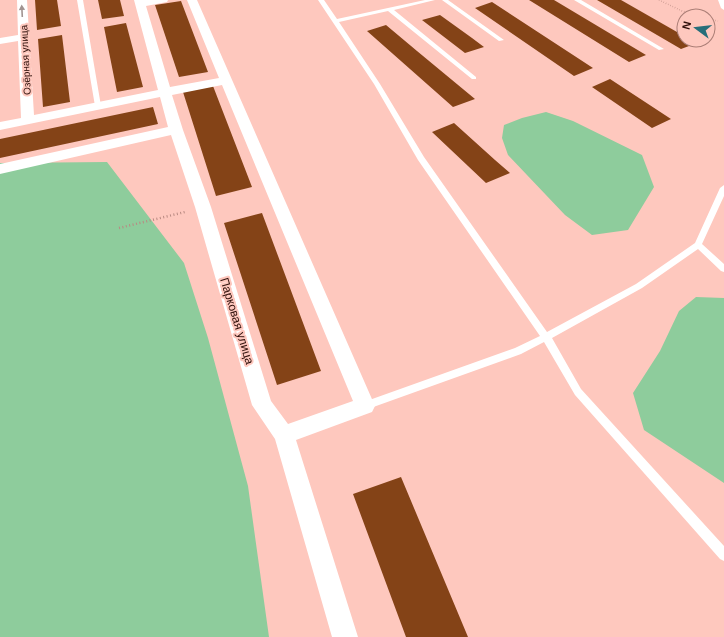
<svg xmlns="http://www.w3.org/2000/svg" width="724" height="637" font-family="Arial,sans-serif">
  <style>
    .green { fill: #8ecc9c }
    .building { fill: #844317 }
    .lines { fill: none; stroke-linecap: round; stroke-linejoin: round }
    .path-far1 { stroke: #b98a82; stroke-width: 1.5; stroke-dasharray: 0.5 2; stroke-linecap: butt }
    .path { stroke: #b98a82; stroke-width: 2.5; stroke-dasharray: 1 2.5; stroke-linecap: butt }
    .service { fill: #fff; fill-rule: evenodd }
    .minor { fill: #fff; fill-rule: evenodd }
    .oneway { fill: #a19391 }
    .labels { text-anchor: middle; stroke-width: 4; stroke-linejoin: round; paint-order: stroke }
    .far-street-label { font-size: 10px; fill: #2e0f0a; stroke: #fec8be }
    .street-label { font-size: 12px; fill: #2e0f0a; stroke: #fec8be }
  </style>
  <rect width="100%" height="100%" fill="#fec8be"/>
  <path class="green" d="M546 112 573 121 642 155 654 187 628 230 592 235 565 215 508 155 502 138 504 125 522 118Z
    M107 162 184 263 208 338 248 486 269 637H0V163Z
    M696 297 724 298V483L644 430 633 393 660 351 679 311Z"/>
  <path class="building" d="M35 0H57L61 26 37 30Z
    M98 0H120L124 16 102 19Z
    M529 0H554L646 55 629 62Z
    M597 0H621L684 36V40H692L697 43 681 49Z
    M181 1 208 72 179 77 155 5Z
    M492 2 593 68 574 76 475 8Z
    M440 15 472 38 484 47 465 53 422 20Z
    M126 23 143 87 117 92 104 27Z
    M386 25 417 51 475 99 453 107 367 31Z
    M62 35 70 102 43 107 38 39Z
    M610 79 671 119 652 128 592 87Z
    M213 86 252 187 216 196 183 92Z
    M153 107 158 124 0 158V139Z
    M454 123 495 160 510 173 486 183 432 132Z
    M262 213 321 371 277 385 224 223Z
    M401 477 468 637H406L353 494Z"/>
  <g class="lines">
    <path class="path-far1" d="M659 0 682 11 699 16
      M708 19 718 21"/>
    <path class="path" d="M119 228 185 212"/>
    <path class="service" d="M77 0H83L101 106 98 108 95 106Z
      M318 0H324L337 19 425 0H435L394 10 476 77V79H472L388 11 339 22 380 84 424 157 547 332 636 284 695 243 720 188 724 185V196L702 244 724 264V272L721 271 698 249 642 288 552 338 581 389 724 546V561L720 559 575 395 544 342 521 354 365 410 361 409 360 406 361 403 515 348 540 336 418 160 374 84Z
      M442 0H448L504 40 499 41Z
      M574 0H581L664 49 659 50Z
      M718 0H724V10L721 8Z"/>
    <path class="minor" d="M17 0H27L34 115 158 90 134 0H168L167 2 146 6 170 87 219 78 187 0H197L375 406 372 412 296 440 358 637H332L275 439 252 405 195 207 171 135 0 174V164L168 127 160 97 0 130V122L21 118 18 41 0 44V38L18 35ZM222 85 353 401 288 424 271 401 211 207 183 130 172 95Z"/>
  </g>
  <defs><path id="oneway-solid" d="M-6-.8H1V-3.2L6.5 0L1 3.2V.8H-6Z"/></defs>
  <use class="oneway" href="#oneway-solid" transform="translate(22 11) rotate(-93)"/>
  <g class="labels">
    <g class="far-street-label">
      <text transform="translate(25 60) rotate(-93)" y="4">Озёрная улица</text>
    </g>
    <g class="street-label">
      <text transform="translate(237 321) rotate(73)" y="4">Парковая улица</text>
    </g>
  </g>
  <g transform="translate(696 28) rotate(285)"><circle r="19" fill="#fec8be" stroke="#ab7e76"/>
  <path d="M0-3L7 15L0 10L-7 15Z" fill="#276e7a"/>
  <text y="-6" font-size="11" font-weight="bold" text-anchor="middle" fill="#2e0f0a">N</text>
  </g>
</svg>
